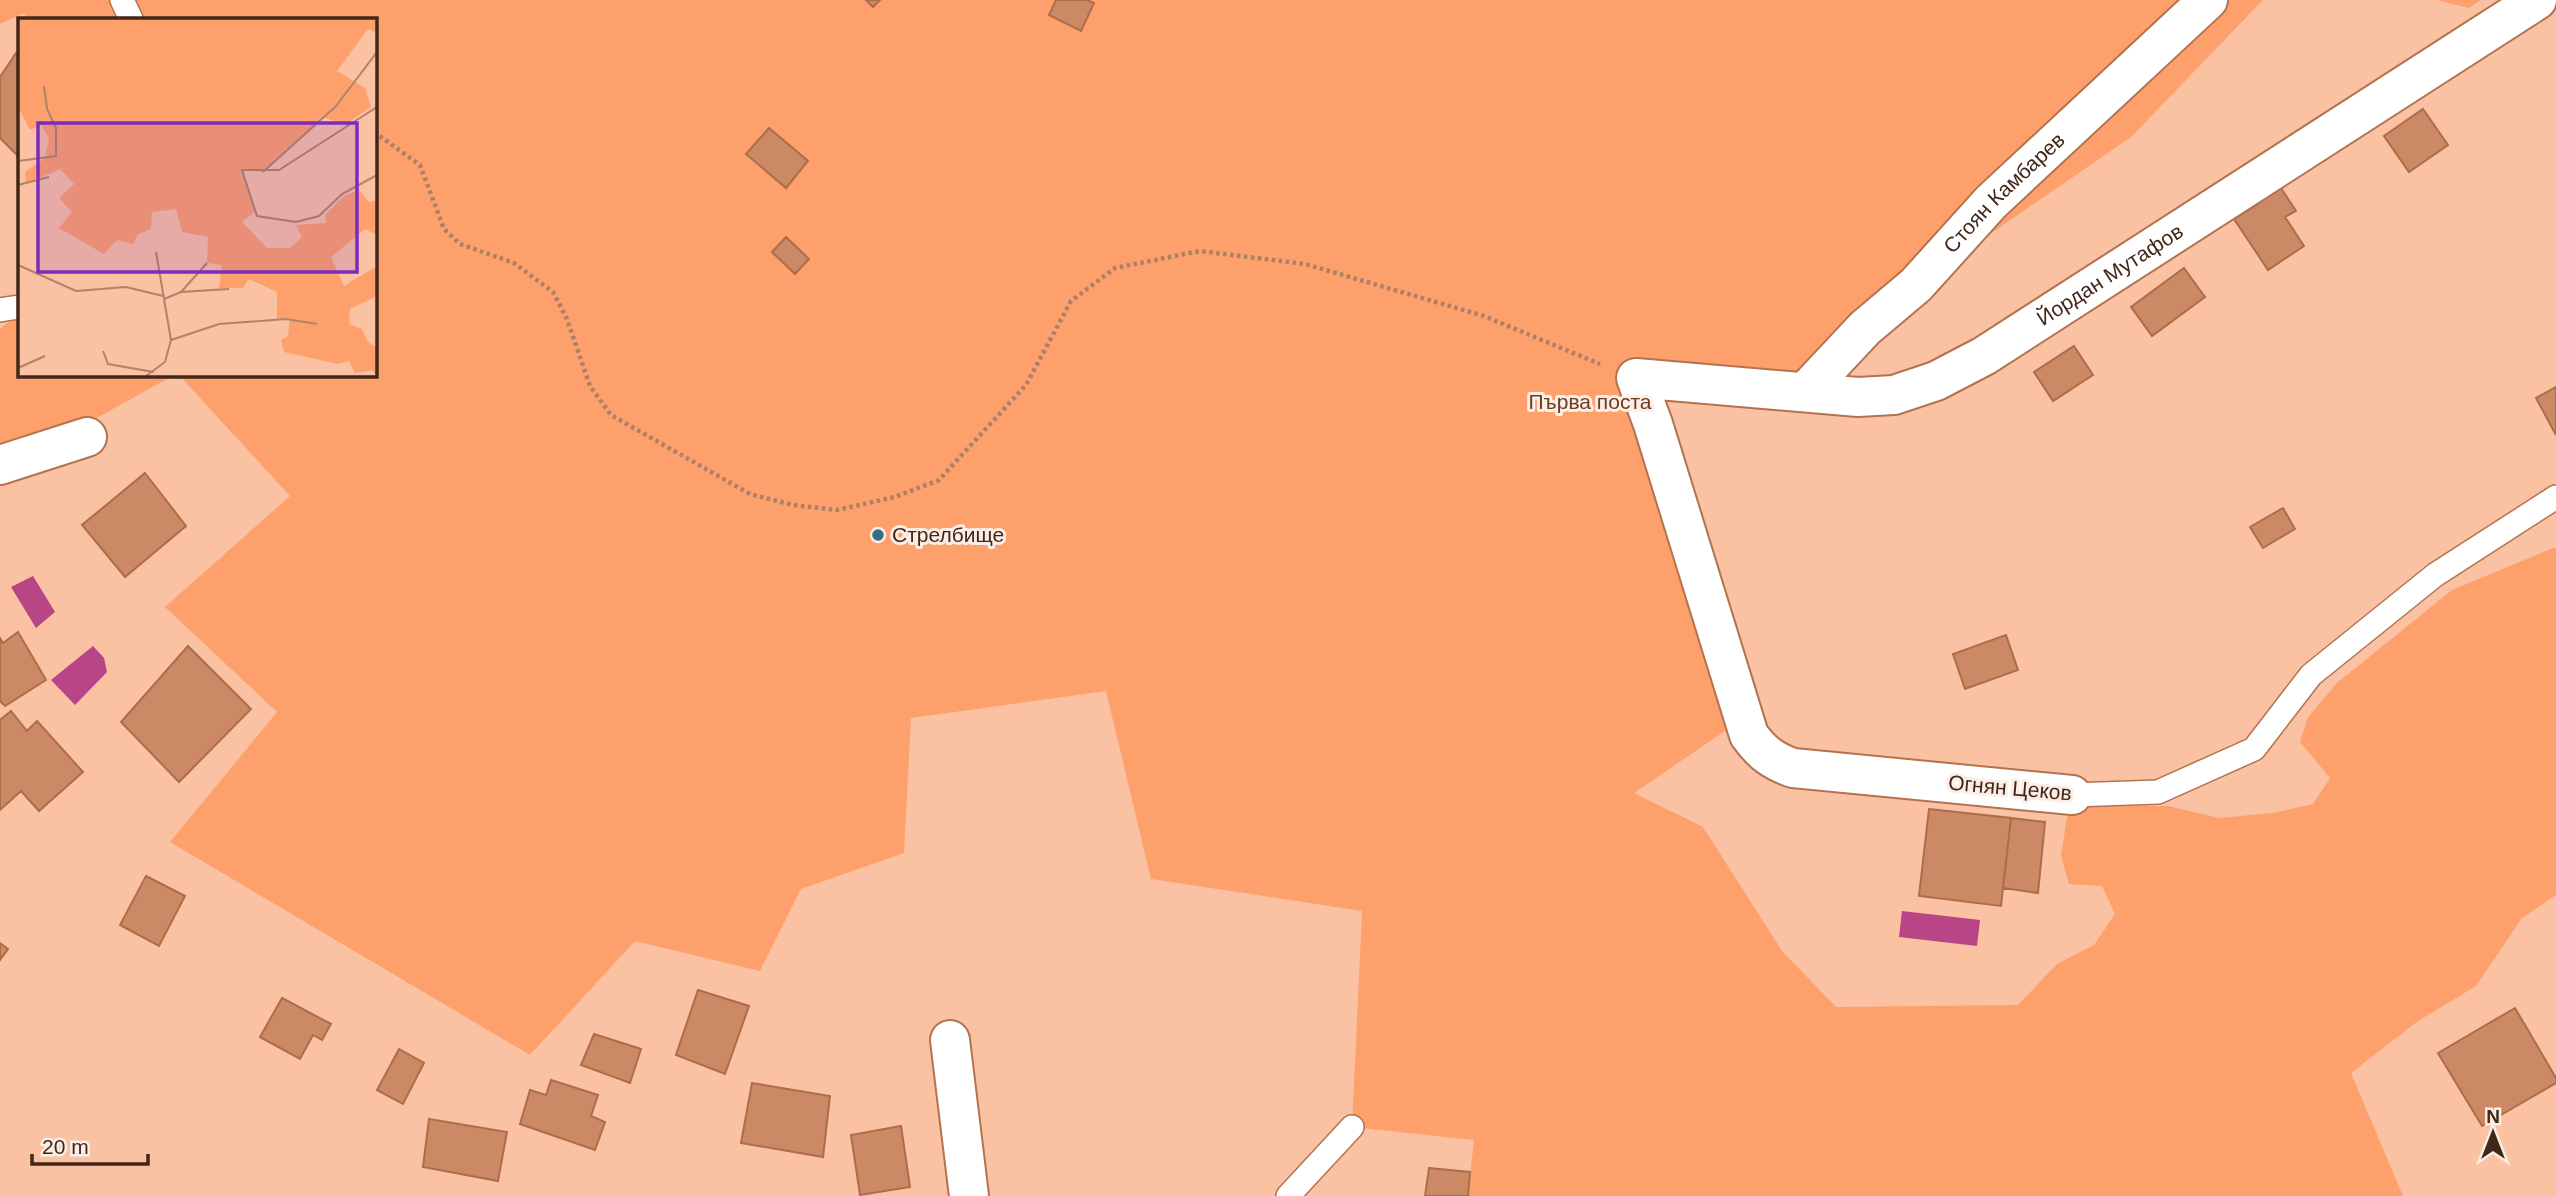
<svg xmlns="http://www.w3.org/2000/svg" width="2556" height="1196" font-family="Helvetica,sans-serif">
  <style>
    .green { fill: #fea06c }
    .water { fill: #b84585 }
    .building { fill: #cc8965; stroke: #ad6d49; stroke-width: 2 }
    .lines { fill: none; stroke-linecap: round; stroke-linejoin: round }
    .lane-casing { stroke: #b3734f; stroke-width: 26 }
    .street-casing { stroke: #b3734f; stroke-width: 42 }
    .path { stroke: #ac8068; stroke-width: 4.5; stroke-dasharray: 3.5 3.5; stroke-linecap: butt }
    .lane { stroke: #fff; stroke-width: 23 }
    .street { stroke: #fff; stroke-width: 38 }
    .poi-dot { fill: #346e87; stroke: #fcede5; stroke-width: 2.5 }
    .labels { text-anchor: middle; stroke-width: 6; stroke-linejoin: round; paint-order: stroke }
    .street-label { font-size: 21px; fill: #422718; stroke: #fcede5 }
    .park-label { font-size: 21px; fill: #6b3c21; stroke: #fcede5 }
    .poi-label { font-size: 21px; fill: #422718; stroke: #fcede5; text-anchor: start }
    .inset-road { fill: none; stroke: #b0836b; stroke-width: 2 }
    .view { fill: #7b2cbf; fill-opacity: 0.15; stroke: #7b2cbf; stroke-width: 3.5 }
    .inset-edge { fill: none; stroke: #422718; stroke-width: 3.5 }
  </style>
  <rect width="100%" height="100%" fill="#fac1a3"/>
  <path class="green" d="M0 0H2263L2131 137 1916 285 1805 392 1636 379 1744 718 1634 793 1703 827 1782 951 1836 1007 2018 1005 2057 964 2094 945 2115 914 2102 886 2069 884 2061 856 2067 817 2082 806H2168L2219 818 2273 813 2313 804 2330 778 2300 742 2308 717 2337 683 2452 590 2556 547V895L2522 918 2476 986 2418 1021 2351 1073 2403 1196H1468L1474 1140 1352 1127 1362 911 1151 879 1106 691 911 718 904 853 801 889 760 971 635 941 530 1055 170 842 277 712 165 607 290 496 179 375 374 374V19H28L24 13 0 24Z
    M2437 0H2481L2469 8Z
    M19 313V374L174 375 32 454 0 463V329Z"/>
  <path class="water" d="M33 576 55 612 36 628 11 587Z
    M93 646 104 658 107 672 75 705 51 680Z
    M1902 911 1980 920 1977 946 1899 937Z"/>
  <path class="building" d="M866 0H880L873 7Z
    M1056 0H1087L1094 3 1081 31 1049 15Z
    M16 53 19 55V157L0 138V77Z
    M2423 109 2448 145 2409 172 2384 136Z
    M769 128 808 161 786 188 746 154Z
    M2277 182 2296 211 2285 217 2304 246 2268 270 2234 219 2258 204 2253 197Z
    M786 237 809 259 795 274 772 252Z
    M2184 268 2205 297 2152 336 2131 307Z
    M2074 346 2093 375 2053 401 2034 372Z
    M2556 387V435L2536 398Z
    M145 473 186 526 125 577 82 525Z
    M2283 508 2295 529 2263 548 2250 527Z
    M18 632 46 680 5 706 0 701V638L3 643Z
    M2006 635 2018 670 1965 689 1953 654Z
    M188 646 251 709 179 782 121 722Z
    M11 711 27 731 37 721 83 772 39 811 21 791 0 810V720Z
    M1929 809 2011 818 2001 906 1919 896Z
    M2011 818 2045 822 2038 893 2003 888Z
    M146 876 185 896 159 946 120 925Z
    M0 943 8 949 0 960Z
    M698 990 749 1006 725 1074 676 1055Z
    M282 998 331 1024 322 1040 313 1035 300 1059 260 1037Z
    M2515 1008 2556 1078V1083L2482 1126 2438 1053Z
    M594 1034 641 1049 630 1083 581 1065Z
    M399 1049 424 1063 403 1104 377 1090Z
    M551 1080 598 1095 591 1116 605 1122 595 1150 520 1124 530 1090 546 1095Z
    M752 1083 830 1096 823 1157 741 1143Z
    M429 1119 507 1132 498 1181 423 1167Z
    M901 1126 910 1187 860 1195 851 1135Z
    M1429 1168 1470 1172 1468 1196H1425Z"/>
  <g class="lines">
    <g class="lane-casing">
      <path id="lane" d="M122 0 131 19
        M0 310 19 307
        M2072 795 2158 792 2254 749 2311 675 2435 575 2556 497
        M1288 1196 1352 1127"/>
    </g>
    <g class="street-casing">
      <g id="street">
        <path id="s1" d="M1805 392 1865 328 1916 285 1991 202 2208 0"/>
        <path d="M0 465 87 437"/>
        <path id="s2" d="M2072 795 1793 768C1773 761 1762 753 1749 735L1653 424 1636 378 1858 397 1894 395 1936 381 1984 356 2537 0"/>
        <path d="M950 1040 969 1196"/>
      </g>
    </g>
    <path class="path" d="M374 132 420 165 444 229 460 244 514 263 553 292 567 319 590 386 611 415 750 494 793 505 837 510 895 497 939 480 1026 385 1071 301 1115 268 1200 251 1305 264 1484 316 1600 364"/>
    <use href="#lane" class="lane"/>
    <use href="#street" class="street"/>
  </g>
  <circle class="poi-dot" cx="878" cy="535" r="7"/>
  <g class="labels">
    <g class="street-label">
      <text dy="7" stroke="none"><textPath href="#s1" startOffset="282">Стоян Камбарев</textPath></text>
      <text dy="7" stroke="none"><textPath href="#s2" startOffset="1218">Йордан Мутафов</textPath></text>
      <text transform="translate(2010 788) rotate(5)" y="7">Огнян Цеков</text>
    </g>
    <g class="park-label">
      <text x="1590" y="409">Първа поста</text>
    </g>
    <g class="poi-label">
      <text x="892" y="542">Стрелбище</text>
    </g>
  </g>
  <g transform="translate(18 18)">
    <rect width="359" height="359" fill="#fac1a3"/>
    <path d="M0 0H359V26L357 14 350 11 319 53 347 70 353 89 328 106 306 100 245 154 225 152 237 194 224 204 249 230H272L284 219 278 207 308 205 307 197 326 178 341 172 351 184 359 182V217L347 211 313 239 326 268 359 248V278L332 291 331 306 344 311 350 324 359 330V358L354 352 337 355 331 343 320 346 266 334 263 322 270 318 272 300 259 301V274L231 261 225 270H201L204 247 189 245 190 219 164 214 158 191 134 194 133 211 120 216 115 226 99 222 86 236 41 210 54 194 41 180 56 166 42 151 8 166 7 154 27 140 31 120 23 107 12 112 0 89Z" fill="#fea06c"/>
    <path class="inset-road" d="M359 89 261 152H224L239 198 278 204 301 198 324 176 359 157M0 143 38 138V110L29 91 26 68M245 154 318 88 359 34M0 167 31 159M0 247 58 273 108 269 145 278M163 274 189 245M146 281 163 274 211 271M153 322 201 306 268 301 299 306M85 333 90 346 136 354M0 350 27 338M128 358 147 344 153 322 138 234"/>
    <path class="view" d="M20 105H339V254H20Z"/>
    <rect width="359" height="359" class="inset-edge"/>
  </g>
  <g transform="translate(2493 1133)" stroke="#fcede5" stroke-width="5" paint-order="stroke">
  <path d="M0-5L12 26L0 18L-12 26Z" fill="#422718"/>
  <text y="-10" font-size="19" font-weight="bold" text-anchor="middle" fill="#422718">N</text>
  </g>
  <path d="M32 1154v10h116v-10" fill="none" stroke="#422718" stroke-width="3.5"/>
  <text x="42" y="1154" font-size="21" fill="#422718" stroke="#fcede5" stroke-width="5" paint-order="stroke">20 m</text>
</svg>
